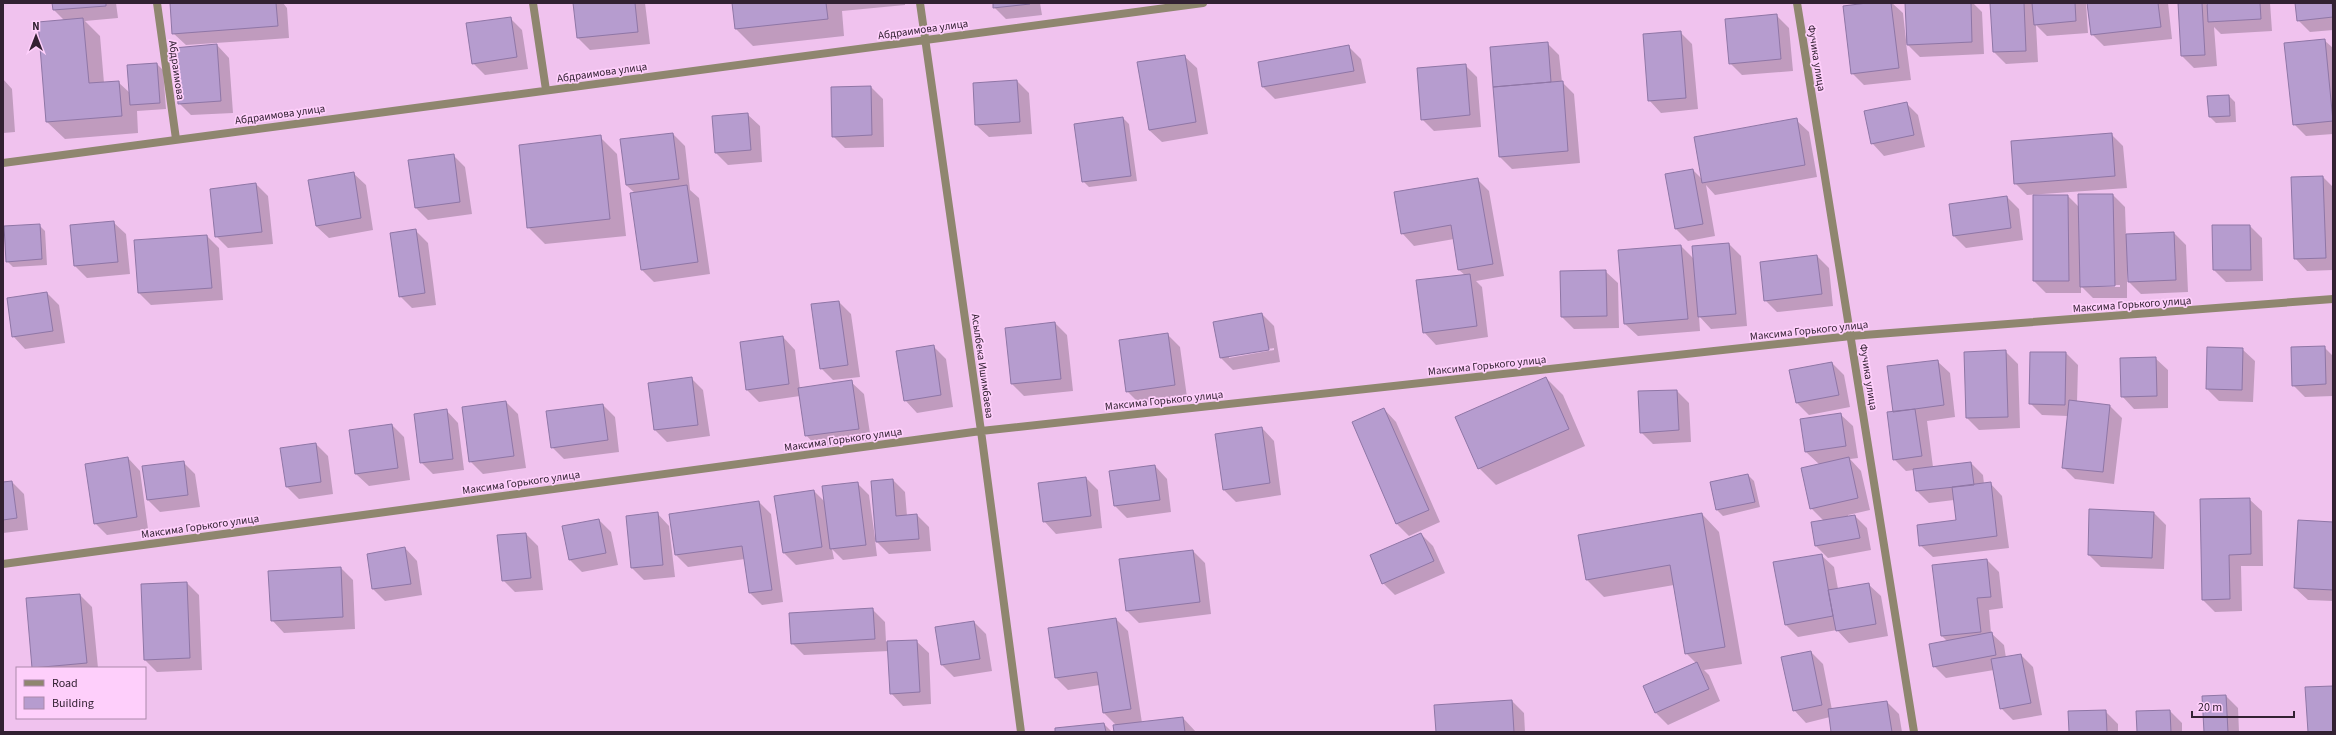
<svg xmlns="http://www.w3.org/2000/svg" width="2336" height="735" font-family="'Source Sans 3',sans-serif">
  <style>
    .shadow { fill: #0003; fill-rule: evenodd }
    .building { fill: #b69ccf; stroke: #8f76a6 }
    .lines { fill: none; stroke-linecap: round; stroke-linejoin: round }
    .street { stroke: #8f866f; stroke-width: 8 }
    .labels { text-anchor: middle; stroke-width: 3.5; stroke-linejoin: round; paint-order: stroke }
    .street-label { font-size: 11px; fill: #322132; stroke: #fecffb }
  </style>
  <rect width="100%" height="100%" fill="#f0c2ee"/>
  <path class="shadow" d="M53 3H116L118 18 85 21 100 36 104 83 118 82 130 93 157 64 163 70 166 109 137 111 138 133 65 139 47 122 40 23 64 20 54 10Z
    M177 3H283L287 8 289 38 186 45 173 33Z
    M574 3H645L650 44 590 50 578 38Z
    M733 3H905V5L842 11 844 36 753 46 736 29Z
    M994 3H1040L1042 15 1006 19 994 7Z
    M1876 3H1892L1903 13 1906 40V3H1973L1982 12 1984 54 1920 57 1906 43 1911 80 1864 85 1852 73Z
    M1991 3H2086L2088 33 2047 36 2036 25 2038 62 2006 64 1994 52Z
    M2088 3H2168L2172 39 2104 46 2092 34Z
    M2179 3H2205L2208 6V3H2270L2272 31 2221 34 2214 27 2217 66 2194 68 2182 56Z
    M2296 3H2333V30L2310 32 2298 20Z
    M1776 15 1789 28 1793 71 1742 75 1730 63Z
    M510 18 522 30 528 69 485 75 473 63Z
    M1680 32 1692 44 1698 109 1661 113 1649 100Z
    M2324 40 2333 48V134L2306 136 2294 124Z
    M1547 43 1559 55 1562 82 1574 94 1580 163 1512 169 1500 157 1491 48Z
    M217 45 229 58 233 113 191 115 179 103Z
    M1349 47 1361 59 1366 83 1275 99 1263 87 1259 63Z
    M1184 56 1197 68 1208 134 1162 142 1149 130Z
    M1465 65 1477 77 1481 127 1434 131 1422 119Z
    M3 79 12 89 15 132 3 133Z
    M1017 81 1029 93 1032 134 989 137 976 125Z
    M871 87 883 99 884 147 845 148 833 136Z
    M2229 96 2235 102 2236 122 2216 123 2210 117Z
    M1906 103 1918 115 1925 147 1884 156 1872 143Z
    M747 114 760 126 762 162 728 165 716 153Z
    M1123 118 1129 124 1137 181 1089 187 1083 181Z
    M1796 120 1809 132 1817 177 1715 195 1706 185 1715 236 1688 241 1676 229 1666 175 1693 170 1702 179Z
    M673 134 685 146 690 190 699 198 710 274 654 282 642 270 635 193 626 185Z
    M2111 134 2123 146 2127 188 2027 195 2015 183Z
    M600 137 617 154 626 236 545 244 528 227Z
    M453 155 465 167 472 214 428 220 416 208 409 161Z
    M353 173 366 185 373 230 329 238 316 226Z
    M2323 177 2333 187V270L2307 271 2295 258Z
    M1477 179 1489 191 1504 276 1476 281 1482 287 1488 337 1436 345 1424 332 1465 275 1459 270 1454 239 1414 246 1402 233Z
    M256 184 268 196 273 244 228 248 216 236Z
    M2113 195 2125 207 2126 235 2174 233 2186 245 2188 292 2141 294 2129 282 2128 271H2127V298H2093L2081 286V293H2046L2034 281V196H2068L2079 207ZM2091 285H2120V287H2091Z
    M2007 197 2019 209 2023 240 1966 248 1954 236Z
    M113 222 126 234 130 274 87 278 75 266Z
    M39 225 45 231 47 265 13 267 7 261Z
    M2250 226 2262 238 2263 281 2226 282 2214 270Z
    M415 230 428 243 436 305 412 308 400 296Z
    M207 236 219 248 223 300 151 305 139 293Z
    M1729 244 1741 256 1747 326 1711 329 1699 316 1700 331 1638 336 1625 324 1619 251 1681 246 1694 259Z
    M1817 256 1829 268 1833 306 1777 312 1765 300Z
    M1605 271 1618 283 1619 328 1574 329 1562 317Z
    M47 293 59 305 65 343 25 349 13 336Z
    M839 302 851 314 860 377 833 380 821 368Z
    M1262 314 1274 326 1280 362 1233 370 1221 358 1214 323ZM1274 348V350L1229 358V356Z
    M1055 323 1067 335 1073 391 1024 396 1012 384 1006 329Z
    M1168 335 1180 347 1187 397 1139 403 1127 391Z
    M783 337 795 350 800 389 851 382 864 394 871 440 818 448 806 435 800 396 759 402 747 390Z
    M933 346 946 359 953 407 917 413 905 400Z
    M2324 347 2333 356V396L2305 397 2293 385Z
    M2242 349 2255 361 2253 402 2219 401 2207 389Z
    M2006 352 2018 364 2020 428 1979 430 1967 418Z
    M2066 353 2078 365 2077 402 2110 406 2122 418 2114 484 2075 479 2063 467 2068 416 2042 415 2030 403Z
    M2155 358 2168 370V408L2134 409 2122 396Z
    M1937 361 1950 373 1955 417 1927 421 1933 467 1971 463 1983 475 1984 484 1990 483 2002 496 2009 548 1933 557 1920 545 1957 521 1954 500 1929 503 1917 491 1914 470 1906 471 1894 459V412Z
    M1832 363 1844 375 1850 407 1809 415 1797 403Z
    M691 378 703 390 710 436 667 442 655 430Z
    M1546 378 1563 395 1585 446 1496 485 1479 468Z
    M1677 391 1689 403 1691 442 1653 444 1641 432Z
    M506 402 518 414 526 468 483 474 470 461Z
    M603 405 615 417 619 452 564 459 552 447Z
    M1384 409 1396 422 1440 522 1409 536 1397 524 1353 423Z
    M446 410 458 423 464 470 433 474 421 462Z
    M1840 414 1853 426 1858 458 1850 459 1861 471 1870 510 1848 515V517L1855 516 1867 528 1871 550 1828 558 1816 546 1824 521 1811 508 1820 465 1806 452 1801 420Z
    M392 425 404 437 410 480 369 486 356 474 350 431Z
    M1262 428 1274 441 1281 495 1236 502 1224 490Z
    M316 444 328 456 333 494 299 499 287 487 281 449Z
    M128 458 140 471 148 529 107 535 95 523Z
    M183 462 195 474 200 507 160 512 148 500 144 467Z
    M1155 466 1167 479 1171 512 1127 518 1115 506Z
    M1748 475 1754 481 1760 507 1723 516 1717 510Z
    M1086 478 1098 490 1102 528 1056 534 1044 521Z
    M893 480 905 492 907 516 917 515 929 527 931 551 889 554 875 540 877 556 843 560 832 549 834 559 796 565 784 553 814 491 826 503 857 483 869 495 875 538 877 537Z
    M12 482 24 494 28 530 3 533V483Z
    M2249 499 2262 511 2263 566H2241L2242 611 2215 612 2203 600Z
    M759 502 771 514 783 602 762 605 750 593 745 559 688 567 676 555Z
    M657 513 669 526 675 577 644 580 632 568Z
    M2154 513 2166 525 2164 569 2101 567 2089 555Z
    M1702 514 1719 532 1742 664 1704 670 1709 675 1720 701 1668 725 1656 713 1696 663 1686 653 1674 585 1604 597 1587 580Z
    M599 520 611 532 618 565 582 572 570 560 563 527Z
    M2333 523V601L2308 600 2295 588Z
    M526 534 538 546 543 590 515 592 503 580 498 536Z
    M1421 534 1433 546 1445 573 1395 595 1383 583Z
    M405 548 417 561 422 595 385 601 373 589Z
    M1193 551 1205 563 1211 614 1139 623 1127 611Z
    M1821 555 1834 567 1838 589 1868 584 1881 596 1888 636 1849 643 1837 630 1798 637 1786 625 1775 563Z
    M1987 560 1999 572 2003 608 1989 610 1991 633 2004 645 2006 658 2021 655 2033 667 2042 715 2013 720 2001 708 1994 670 1946 678 1934 666 1947 641 1942 636Z
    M341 568 353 580 355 629 284 633 272 620Z
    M187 583 199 595 202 670 157 672 145 660Z
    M80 595 92 607 98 668H34Z
    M873 610 885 622 886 642 916 641 929 653 931 704 903 706 891 693 889 651 804 655 792 643 790 614Z
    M1116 619 1128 631 1142 723 1183 718 1196 732H1115L1117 726 1104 713 1100 685 1068 690 1056 678Z
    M974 622 986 634 992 671 954 677 942 665Z
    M1811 652 1823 664 1832 710 1887 702 1899 714 1902 732H1832L1830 717 1806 723 1794 710Z
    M2226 696 2238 708 2239 732H2205Z
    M1512 701 1524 713 1525 732H1437Z
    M2105 711 2118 724V732H2070Z
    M2170 711 2182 723V732H2138Z
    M1104 724 1112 732H1056Z"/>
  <path class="building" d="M52 3H106V6L53 10Z
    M170 3H276L278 26 172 34Z
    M573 3H635L638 32 577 38Z
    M732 3H826L828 19 735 29Z
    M993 3H1030V4L993 8Z
    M1867 3H1891L1899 68 1851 74 1843 6Z
    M1905 3H1971L1972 42 1907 45Z
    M1990 3H2024L2026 51 1993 52Z
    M2032 3H2075L2076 21 2034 25Z
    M2087 3H2158L2161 27 2091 35Z
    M2178 3H2202L2205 55 2181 56Z
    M2207 3H2260L2261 19 2208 22Z
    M2295 3H2332L2333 17 2297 21Z
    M1777 14 1781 59 1729 64 1725 19Z
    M511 17 517 57 472 64 466 23Z
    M83 18 89 83 119 81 122 116 46 122 38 22Z
    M1681 31 1686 98 1648 101 1643 34Z
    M2325 39 2333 121 2293 125 2284 43Z
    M1548 42 1551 82 1493 87 1490 47Z
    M217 44 221 101 178 104 174 48Z
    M1349 45 1354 71 1262 87 1258 62Z
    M1185 55 1196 122 1149 130 1137 62Z
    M157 63 160 103 130 105 127 65Z
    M1466 64 1470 115 1421 120 1417 68Z
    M1017 80 1020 122 975 125 973 83Z
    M1563 81 1568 151 1499 157 1493 87Z
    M871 86 872 135 832 137 831 87Z
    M2229 95 2230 116 2209 117 2207 96Z
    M1907 102 1914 135 1871 144 1864 111Z
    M748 113 751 150 715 153 712 116Z
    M1123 117 1131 176 1082 182 1074 124Z
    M1797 118 1805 165 1702 183 1694 137Z
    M673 133 679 179 626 185 620 139Z
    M2112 133 2115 176 2014 184 2011 141Z
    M601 135 610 219 527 228 519 145Z
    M454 154 460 202 415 208 408 160Z
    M1693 169 1703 224 1675 229 1665 174Z
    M354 172 361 218 316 226 308 180Z
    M2323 176 2326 258 2294 259 2291 177Z
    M1478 178 1493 264 1458 270 1451 225 1401 234 1394 192Z
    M256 183 262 232 215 237 210 189Z
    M687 185 698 262 641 270 630 193Z
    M2078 194H2113L2115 286 2080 287Z
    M2033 195H2068L2069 281H2033Z
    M2007 196 2011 228 1953 236 1949 204Z
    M114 221 118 262 74 266 70 225Z
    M40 224 42 259 6 262 4 226Z
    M2212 225H2250L2251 270H2213Z
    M416 229 425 293 399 297 390 233Z
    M2174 232 2176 280 2128 282 2126 234Z
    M207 235 212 288 138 293 134 240Z
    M1729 243 1736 314 1698 317 1692 246Z
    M1681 245 1688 319 1624 324 1618 250Z
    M1817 255 1822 294 1764 301 1760 262Z
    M1606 270 1607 316 1561 317 1560 271Z
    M1470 274 1477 326 1423 333 1416 280Z
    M47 292 53 331 12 337 7 298Z
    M839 301 848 365 820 369 811 304Z
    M1262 313 1269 350 1220 358 1213 322Z
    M1055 322 1061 379 1011 384 1005 328Z
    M1168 333 1175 385 1126 392 1119 340Z
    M783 336 789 384 746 390 740 342Z
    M934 345 941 395 904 401 896 351Z
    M2325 346 2326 384 2292 386 2291 347Z
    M2207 347 2243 348 2242 390 2206 389Z
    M2006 350 2008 417 1966 418 1964 352Z
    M2030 352H2066L2065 405 2029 404Z
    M2156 357 2157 396 2121 397 2120 358Z
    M1938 360 1944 405 1893 412 1887 366Z
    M1832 362 1839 395 1796 403 1789 370Z
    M692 377 698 425 654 430 648 383Z
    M1546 377 1569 429 1478 469 1455 417Z
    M852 380 859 429 805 436 798 388Z
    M1677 390 1679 430 1640 433 1638 391Z
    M2069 400 2110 405 2103 472 2062 468Z
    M506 401 514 456 469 462 462 407Z
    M603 404 608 440 551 448 546 411Z
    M1384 408 1429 510 1396 524 1352 422Z
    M447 409 453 459 420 463 414 414Z
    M1915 409 1922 456 1893 460 1887 412Z
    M1841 413 1846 446 1805 452 1800 419Z
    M392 424 398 468 355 474 349 430Z
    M1262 427 1270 483 1223 490 1215 434Z
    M316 443 321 482 286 487 280 448Z
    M128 457 137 517 94 524 85 464Z
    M1849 457 1858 498 1810 509 1801 468Z
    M184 461 188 495 147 500 142 466Z
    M1971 462 1974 485 1916 491 1913 469Z
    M1155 465 1160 500 1114 506 1109 471Z
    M1748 474 1755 502 1716 510 1710 482Z
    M1086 477 1091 516 1043 522 1038 483Z
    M893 479 896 516 917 514 919 539 876 542 871 481Z
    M12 481 17 518 3 520V482Z
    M858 482 866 545 830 549 822 486Z
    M1991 482 1997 536 1919 546 1917 525 1956 520 1952 487Z
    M814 490 822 547 783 553 774 496Z
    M2250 498 2251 554 2229 555 2230 599 2202 600 2200 499Z
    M759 501 772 590 749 593 742 546 675 555 669 514Z
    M2089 509 2154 512 2152 558 2088 555Z
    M658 512 663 565 631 568 626 516Z
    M1702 513 1725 647 1685 654 1670 565 1586 580 1578 535Z
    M1855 515 1860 538 1815 546 1811 522Z
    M599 519 606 553 569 560 562 526Z
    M2298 520 2333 522V590L2294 588Z
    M526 533 531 578 502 581 497 535Z
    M1421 533 1434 561 1382 584 1370 555Z
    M405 547 411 584 372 589 367 554Z
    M1193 550 1200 602 1126 611 1119 559Z
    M1822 554 1833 616 1785 625 1773 562Z
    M1987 559 1991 597 1977 598 1981 632 1941 636 1932 565Z
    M341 567 343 617 271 621 268 571Z
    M187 582 190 658 144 660 141 584Z
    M1869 583 1876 624 1836 631 1828 590Z
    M80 594 87 663 32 668 26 598Z
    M873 608 875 639 791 644 789 613Z
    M1116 618 1131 709 1103 713 1097 672 1055 678 1048 628Z
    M974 621 980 659 941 665 935 627Z
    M1992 632 1996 655 1933 667 1929 644Z
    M917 640 920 692 890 694 887 641Z
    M1811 651 1822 705 1793 711 1781 657Z
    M2021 654 2031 703 2000 709 1991 659Z
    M1697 662 1709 689 1655 713 1643 686Z
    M2333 686V732H2308L2305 687Z
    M2226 695 2228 732H2204L2202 696Z
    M1512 700 1514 732H1436L1434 705Z
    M1887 701 1892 732H1831L1828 709Z
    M2106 710 2107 732H2069L2068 711Z
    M2170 710 2171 732H2137L2136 711Z
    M1183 717 1185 732H1114L1113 725Z
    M1104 723 1106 732H1055V728Z"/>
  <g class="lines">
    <path class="street" d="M157 3 176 139
      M533 3 546 90
      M920 3 981 431 1021 732
      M1797 3 1914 732
      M3 163 1203 3
      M3 564 981 431 1851 336 2333 299"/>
  </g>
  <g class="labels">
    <g class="street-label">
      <text transform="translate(923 29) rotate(-8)" y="4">Абдраимова улица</text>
      <text transform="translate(1817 58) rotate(81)" y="4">Фучика улица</text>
      <text transform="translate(177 70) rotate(82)" y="4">Абдраимова</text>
      <text transform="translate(602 72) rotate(-8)" y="4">Абдраимова улица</text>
      <text transform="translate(280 114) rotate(-8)" y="4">Абдраимова улица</text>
      <text transform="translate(2132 304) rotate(-4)" y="4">Максима Горького улица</text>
      <text transform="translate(1809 330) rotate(-6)" y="4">Максима Горького улица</text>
      <text transform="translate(1487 365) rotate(-6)" y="4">Максима Горького улица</text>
      <text transform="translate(983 366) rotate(82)" y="4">Асылбека Ишимбаева</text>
      <text transform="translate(1869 377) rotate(81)" y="4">Фучика улица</text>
      <text transform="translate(1164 400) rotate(-6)" y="4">Максима Горького улица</text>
      <text transform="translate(843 439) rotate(-8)" y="4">Максима Горького улица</text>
      <text transform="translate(521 482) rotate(-8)" y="4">Максима Горького улица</text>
      <text transform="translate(200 526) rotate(-8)" y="4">Максима Горького улица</text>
    </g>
  </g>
  <rect width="2336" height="735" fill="none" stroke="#322132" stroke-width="8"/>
  <rect x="16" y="667" width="130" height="52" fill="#fecffb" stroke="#ac89ab"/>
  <rect x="24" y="680" width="20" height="6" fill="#8f866f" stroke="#ac89ab"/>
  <text x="52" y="687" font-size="12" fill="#322132">Road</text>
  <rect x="24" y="697" width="20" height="12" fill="#b69ccf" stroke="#ac89ab"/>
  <text x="52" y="707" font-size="12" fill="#322132">Building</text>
  <g transform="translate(36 36)" stroke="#fecffb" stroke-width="3" paint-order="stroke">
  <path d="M0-3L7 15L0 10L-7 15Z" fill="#322132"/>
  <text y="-6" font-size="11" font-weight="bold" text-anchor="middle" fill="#322132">N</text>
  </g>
  <path d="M2192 711v6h102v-6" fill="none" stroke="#322132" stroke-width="2"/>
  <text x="2198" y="711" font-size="12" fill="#322132" stroke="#fecffb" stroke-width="3" paint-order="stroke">20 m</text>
</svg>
